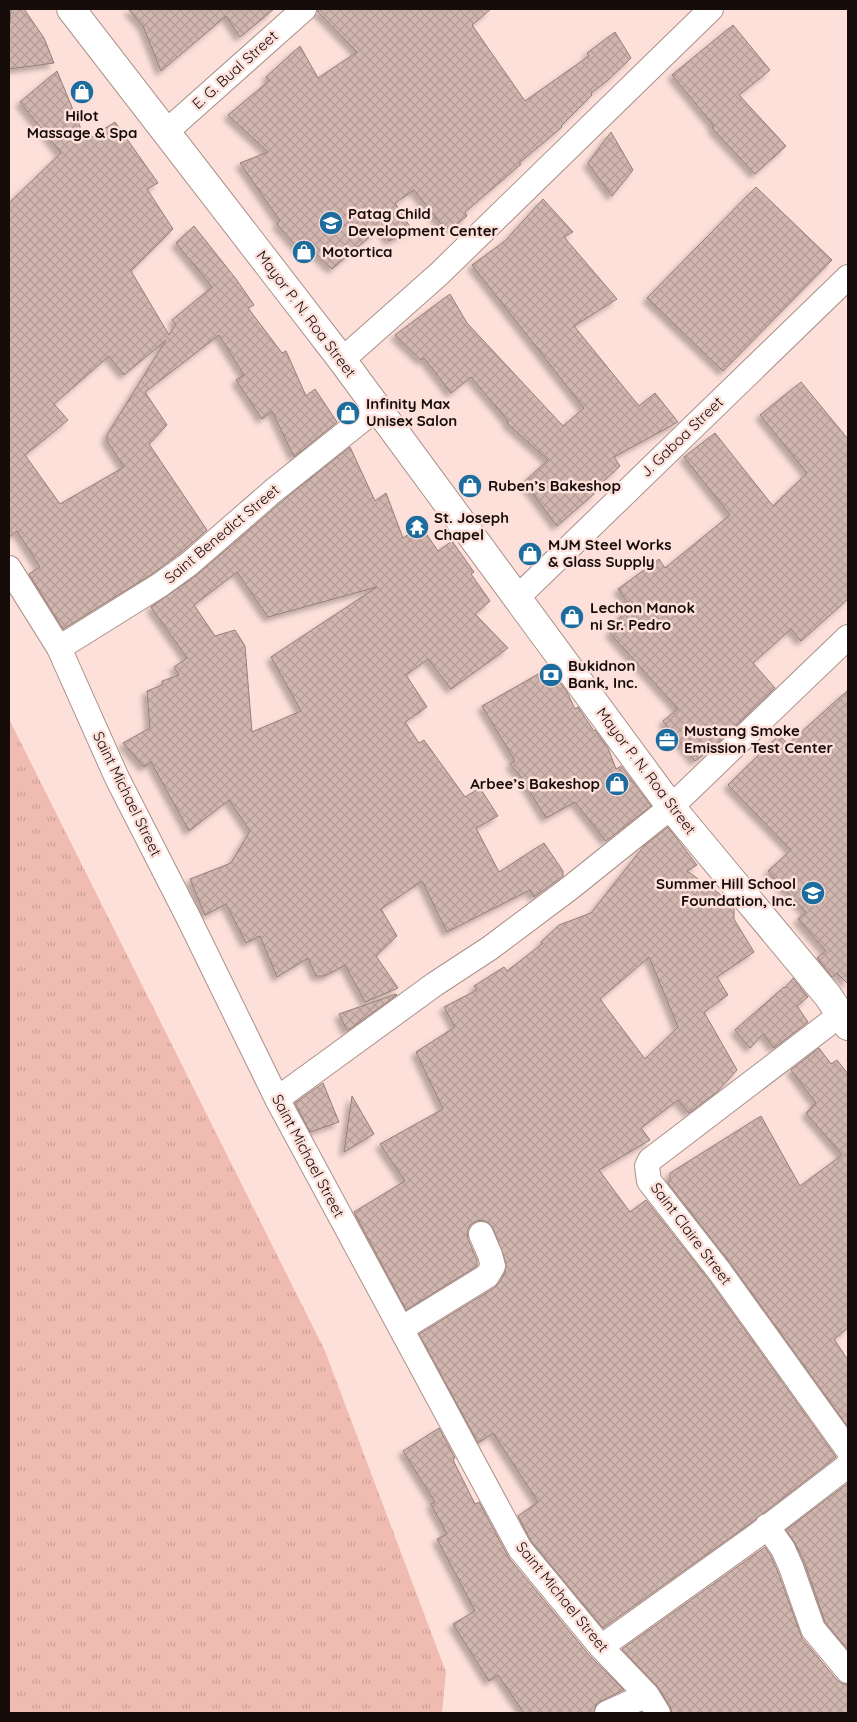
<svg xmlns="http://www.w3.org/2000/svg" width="857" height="1722" font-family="Quicksand,sans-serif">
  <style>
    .grass { fill: url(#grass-tufts) }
    .building { fill: url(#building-cross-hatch); stroke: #977e78; fill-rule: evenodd; filter: url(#shadow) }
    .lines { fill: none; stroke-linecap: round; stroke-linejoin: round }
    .minor-casing { stroke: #ab918b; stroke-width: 26 }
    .primary-casing { stroke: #ab918b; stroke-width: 30 }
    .minor { stroke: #fff; stroke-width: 24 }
    .primary { stroke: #fff; stroke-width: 28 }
    .labels { text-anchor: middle; stroke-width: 5; stroke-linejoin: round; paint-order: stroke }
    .street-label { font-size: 15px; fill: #160d0b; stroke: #fde0da }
    .poi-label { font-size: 15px; font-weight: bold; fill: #160d0b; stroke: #fde0da; text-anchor: start }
  </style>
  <defs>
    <pattern id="grass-tufts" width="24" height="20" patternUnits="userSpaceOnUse" patternTransform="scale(1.25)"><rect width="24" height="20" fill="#f0bcb1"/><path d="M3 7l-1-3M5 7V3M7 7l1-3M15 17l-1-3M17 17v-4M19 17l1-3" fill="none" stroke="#cda097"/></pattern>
    <pattern id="building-cross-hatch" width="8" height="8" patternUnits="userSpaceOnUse" patternTransform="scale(1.25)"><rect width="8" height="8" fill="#d1b6af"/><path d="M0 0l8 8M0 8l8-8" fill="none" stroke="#b39b95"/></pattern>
    <filter id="shadow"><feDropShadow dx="-4.5" dy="4.5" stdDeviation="2.5" flood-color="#0004"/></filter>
  </defs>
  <rect width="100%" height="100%" fill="#fde0da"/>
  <path class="grass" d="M9 719 325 1351 446 1672 442 1713H9Z"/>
  <path class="building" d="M11 9H24L44 38 54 63 9 69V31Z
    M128 9H274L240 37 226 16 161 71 143 26Z
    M317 9H491L472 25 525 101 589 56 587 53 615 32 631 58 607 81 591 93 592 95 561 126 562 127 519 163 521 164 465 212 467 216 452 228H444L414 190 395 203 412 230 389 241 381 227 332 269 307 245 300 250 277 224 280 221 240 163 268 152 228 115 269 81 266 77 300 46 318 78 357 52 317 11Z
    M733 25 770 70 739 95 786 146 755 174 712 128 714 126 672 75Z
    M57 71 86 141 115 122 158 183 147 189 173 229 131 271 169 335 176 324 172 320 212 287 176 243 194 226 236 279 254 305 248 308 282 353 286 351 306 396 315 389 337 422 294 457 272 411 262 419 236 380 244 375 219 335 145 392 167 425 149 444 207 530 180 553 152 574 63 629 29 574 40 567 17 531 9 537V203L61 153 20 102ZM166 340 107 435V441L124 467 60 504 25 455 68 420 54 404 109 356 124 375Z
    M611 132 633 170 612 196 588 163Z
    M756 187 832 260 723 371 647 298Z
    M543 199 573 232 564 237 617 299 574 326 639 406 655 393 678 422 614 457 620 466 593 491 595 493 557 526 524 482 548 460 507 423 508 421 471 377 451 393 424 358 421 360 395 335 450 294 467 323 563 426 584 408 472 265 505 241Z
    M801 382 848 439V599L801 641 791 629 753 663 775 688 715 746 695 761 663 721 678 709 610 633 629 604 618 589 659 559 665 568 730 515 684 457 715 433 773 506 807 473 760 415Z
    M350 447 375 501 386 493 403 538 421 526 438 551 452 541 474 572 471 574 490 601 475 614 508 648 451 689 428 659 406 675 427 707 405 722 419 743 424 740 465 797 480 788 498 816 476 828 499 872 544 843 563 871V876L534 897 530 890 447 932 422 881 381 909 397 936 376 956 398 988 365 1002 345 965 325 976H316L308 958 277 977 260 936 246 943 226 904 205 915 190 879 231 863 250 831 229 800 189 831 151 762 144 767 123 743 150 728 147 691 162 685V681L179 675 174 667 187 658 151 607 198 574 292 493ZM237 572 268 617 377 587 271 657 301 711 252 732 245 646 235 630 215 636 194 605Z
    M549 668 567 692 575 709 578 707 594 731 595 730 608 748 616 769 621 766 651 806 606 841 575 802 546 818 519 774 510 764 515 761 482 706Z
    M848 690V984L837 973 832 977 817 958 826 951 798 919 806 912 768 871 791 850 728 785 779 735 788 744Z
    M668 827 697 865 687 871 727 899 734 908V919L754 952 717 977 728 995 704 1012 737 1070 717 1092 689 1113 678 1100 641 1128 650 1140 599 1170 630 1212 646 1200 709 1280 836 1457 748 1525 603 1628 531 1541 518 1516 538 1502 493 1433 478 1443 419 1334 494 1288 499 1283 505 1273 506 1263 493 1228 489 1223 483 1220 476 1221 470 1225 467 1232 468 1239 477 1260V1266L406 1310 354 1212 405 1181 380 1144 443 1109 416 1052 455 1027 444 1007 477 990 474 986 504 967 507 971 542 944 541 942 559 925 591 913 644 846ZM649 957 678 1027 645 1059 600 999Z
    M793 978 808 997 797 1006 808 1022 774 1048 763 1034 750 1048 735 1030 784 987 785 988Z
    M396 994 397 995 347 1031 339 1014Z
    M819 1048 831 1064 837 1060 848 1074V1328L834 1339 848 1360V1427L731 1264 668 1183 670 1181V1173L761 1116 800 1186 842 1155 806 1113 816 1103 791 1070Z
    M323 1083 339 1122 310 1132 295 1103Z
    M352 1096 374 1134 344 1152Z
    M439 1428 455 1458 453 1460 475 1504 479 1502 509 1558 590 1656 624 1690 601 1701 596 1705 594 1713H524L498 1675 489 1681 453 1624 475 1611 437 1539 447 1534 431 1504 435 1502 403 1451Z
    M848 1483V1650L825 1622 804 1561 795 1543 786 1530Z
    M765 1547 771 1556 778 1572 802 1638 837 1680 843 1684H848V1713H672L670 1706 657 1686 622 1649Z"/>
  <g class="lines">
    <g class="minor-casing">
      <path id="minor" d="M167 131 304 9
        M342 360 439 274 711 9
        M9 568 59 648 117 778 189 919 277 1099 520 1549 601 1647 647 1695 658 1713
        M517 598 848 277
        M59 648 160 585 189 564 273 491 377 408
        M840 1015 650 1160 647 1166 649 1181 720 1272 848 1450
        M277 1099 435 984 490 948 570 888 671 807 848 637
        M401 1329 487 1276 493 1266 490 1255 481 1234
        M767 1526 783 1549 791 1567 813 1629 848 1671
        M601 1647 756 1536 846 1467 848 1464
        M607 1713 647 1695"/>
    </g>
    <g class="primary-casing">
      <path id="primary" d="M71 9 342 360 671 807 828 996 848 1026"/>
    </g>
    <use href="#minor" class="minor"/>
    <use href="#primary" class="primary"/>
  </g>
  <defs>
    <g id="shop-disc" transform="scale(1.25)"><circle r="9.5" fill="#1c6c9e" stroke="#fde0da"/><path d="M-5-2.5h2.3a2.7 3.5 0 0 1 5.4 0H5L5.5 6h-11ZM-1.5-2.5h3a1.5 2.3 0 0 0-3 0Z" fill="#fff"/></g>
    <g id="school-disc" transform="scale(1.25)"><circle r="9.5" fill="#1c6c9e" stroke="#fde0da"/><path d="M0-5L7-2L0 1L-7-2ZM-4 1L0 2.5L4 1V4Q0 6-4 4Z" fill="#fff"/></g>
    <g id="temple-disc" transform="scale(1.25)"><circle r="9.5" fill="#1c6c9e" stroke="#fde0da"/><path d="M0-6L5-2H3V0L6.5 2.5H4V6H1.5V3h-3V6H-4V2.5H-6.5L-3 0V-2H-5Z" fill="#fff"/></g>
    <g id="bank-disc" transform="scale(1.25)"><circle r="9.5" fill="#1c6c9e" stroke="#fde0da"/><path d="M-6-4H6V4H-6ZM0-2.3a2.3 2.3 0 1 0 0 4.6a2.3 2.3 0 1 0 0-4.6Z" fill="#fff"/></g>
    <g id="office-disc" transform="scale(1.25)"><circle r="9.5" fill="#1c6c9e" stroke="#fde0da"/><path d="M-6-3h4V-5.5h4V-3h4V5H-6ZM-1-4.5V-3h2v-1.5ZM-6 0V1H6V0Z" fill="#fff"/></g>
  </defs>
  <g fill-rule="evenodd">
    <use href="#shop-disc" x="82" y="92"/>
    <use href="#school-disc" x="331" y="223"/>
    <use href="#shop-disc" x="304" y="252"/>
    <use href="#shop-disc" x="348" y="413"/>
    <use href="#shop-disc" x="470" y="486"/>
    <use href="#temple-disc" x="417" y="527"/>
    <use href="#shop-disc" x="530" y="554"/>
    <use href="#shop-disc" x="572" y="617"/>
    <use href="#bank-disc" x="551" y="675"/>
    <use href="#office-disc" x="667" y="740"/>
    <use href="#shop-disc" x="617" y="784"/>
    <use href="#school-disc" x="813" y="893"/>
  </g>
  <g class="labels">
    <g class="street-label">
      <text transform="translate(235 70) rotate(-42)" y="5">E. G. Bual Street</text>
      <text transform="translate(306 314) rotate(53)" y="5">Mayor P. N. Roa Street</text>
      <text transform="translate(682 437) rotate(-44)" y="5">J. Gaboa Street</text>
      <text transform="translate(222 534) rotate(-40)" y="5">Saint Benedict Street</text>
      <text transform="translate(646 771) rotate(53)" y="5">Mayor P. N. Roa Street</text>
      <text transform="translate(127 794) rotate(64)" y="5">Saint Michael Street</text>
      <text transform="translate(308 1156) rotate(62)" y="5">Saint Michael Street</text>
      <text transform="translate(691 1234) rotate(53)" y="5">Saint Claire Street</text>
      <text transform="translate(562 1597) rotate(51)" y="5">Saint Michael Street</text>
    </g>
    <g class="poi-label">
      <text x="82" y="121" text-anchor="middle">Hilot<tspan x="82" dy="17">Massage &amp; Spa</tspan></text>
      <text x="348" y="219">Patag Child<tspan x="348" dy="17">Development Center</tspan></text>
      <text x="322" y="257">Motortica</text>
      <text x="366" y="409">Infinity Max<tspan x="366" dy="17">Unisex Salon</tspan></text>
      <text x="488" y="491">Ruben’s Bakeshop</text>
      <text x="434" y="523">St. Joseph<tspan x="434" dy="17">Chapel</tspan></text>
      <text x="548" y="550">MJM Steel Works<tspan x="548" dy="17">&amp; Glass Supply</tspan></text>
      <text x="590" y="613">Lechon Manok<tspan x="590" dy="17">ni Sr. Pedro</tspan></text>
      <text x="568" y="671">Bukidnon<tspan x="568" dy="17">Bank, Inc.</tspan></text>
      <text x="684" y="736">Mustang Smoke<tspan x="684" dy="17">Emission Test Center</tspan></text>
      <text x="600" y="789" text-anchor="end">Arbee’s Bakeshop</text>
      <text x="796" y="889" text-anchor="end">Summer Hill School<tspan x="796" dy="17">Foundation, Inc.</tspan></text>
    </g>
  </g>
  <rect width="857" height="1722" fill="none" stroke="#160d0b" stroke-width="20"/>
</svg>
